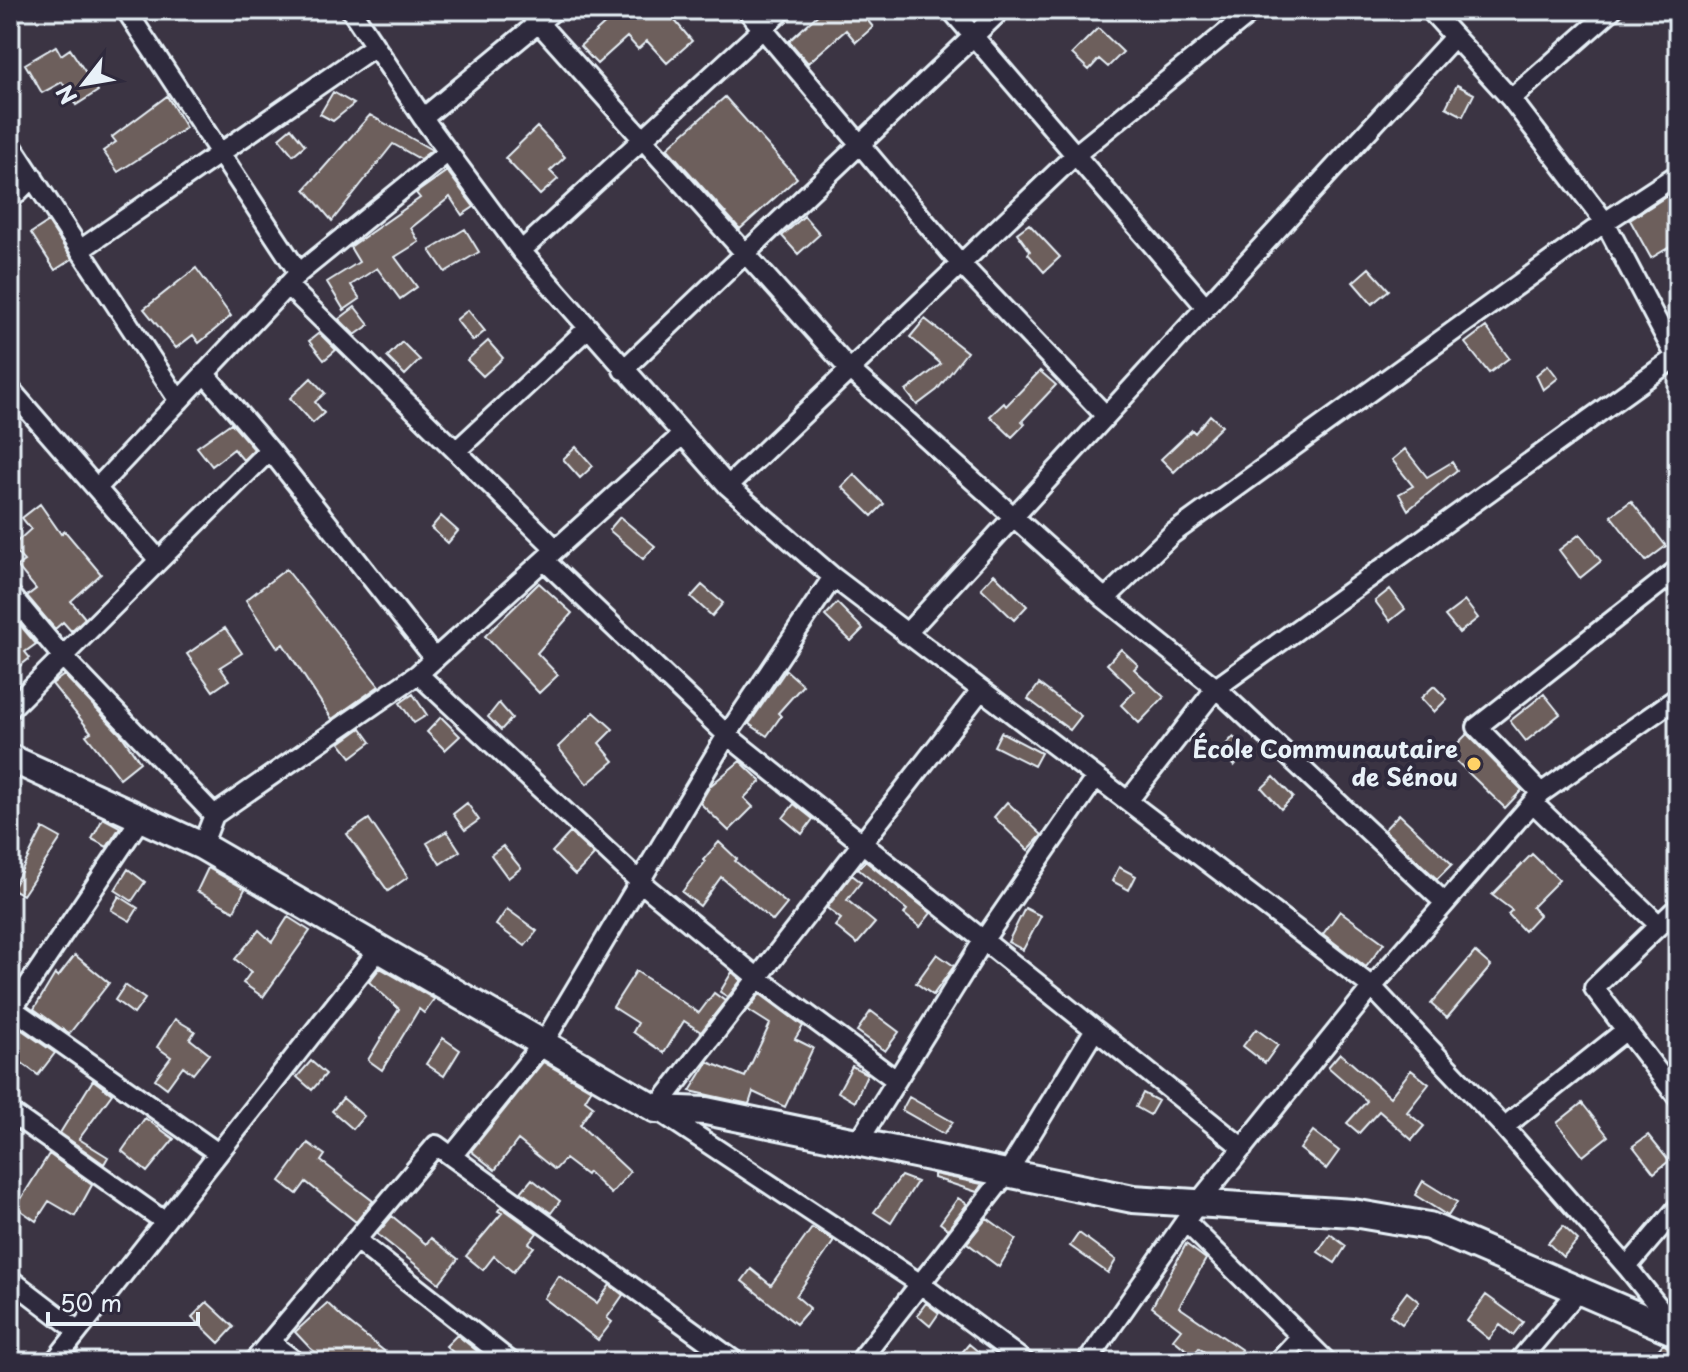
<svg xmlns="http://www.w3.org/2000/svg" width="1688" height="1372" font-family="'Playpen Sans',sans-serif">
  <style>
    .building { fill: #6d5e5b; stroke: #e8f1f8; stroke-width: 2 }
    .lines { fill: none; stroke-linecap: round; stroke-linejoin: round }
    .street-casing { stroke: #e8f1f8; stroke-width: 24 }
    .secondary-casing { stroke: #e8f1f8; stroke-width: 32 }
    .street { stroke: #2f2a3d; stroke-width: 18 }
    .secondary { stroke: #2f2a3d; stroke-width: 26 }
    .poi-dot { fill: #ffd166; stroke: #2f2a3d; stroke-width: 3 }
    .labels { text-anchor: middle; stroke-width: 8; stroke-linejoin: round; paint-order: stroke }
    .poi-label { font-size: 24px; font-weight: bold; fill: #e8f1f8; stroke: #2f2a3d; text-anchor: end }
  </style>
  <rect width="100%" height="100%" fill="#3b3443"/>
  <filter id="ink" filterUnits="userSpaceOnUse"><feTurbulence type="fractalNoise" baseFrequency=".0125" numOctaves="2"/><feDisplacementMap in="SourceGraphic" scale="16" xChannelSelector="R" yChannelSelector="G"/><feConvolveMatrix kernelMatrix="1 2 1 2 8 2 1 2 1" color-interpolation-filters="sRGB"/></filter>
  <g filter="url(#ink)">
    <path class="building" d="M620 10H666L692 41 667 63 647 41 638 49 627 37 597 64 580 46Z
      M823 10H859L873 27 856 42 846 30 808 63 789 41Z
      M1098 28 1123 52 1108 67 1099 59 1089 70 1072 54Z
      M56 46 61 55 70 49 98 91 76 105 62 82 42 93 25 64Z
      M1457 85 1474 94 1463 116 1446 107Z
      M333 92 354 104 333 121 320 114Z
      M167 96 186 128 118 172 103 151 116 142 112 137Z
      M725 97 797 178 740 229 667 148Z
      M370 115 432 150 420 159 393 144 332 221 305 189Z
      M537 127 565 157 550 171 558 179 540 195 505 158Z
      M291 128 305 145 293 155 279 138Z
      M447 171 474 207 462 215 450 197 411 228 419 242 395 257 417 287 400 299 377 268 351 285 360 299 344 310 327 282 359 262 350 247 420 198 416 193Z
      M1667 196 1678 213V242L1651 258 1630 220Z
      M804 216 820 234 798 254 782 236Z
      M48 222 72 259 55 270 31 233Z
      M1029 224 1060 257 1044 272 1028 254 1030 251 1017 233Z
      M465 229 479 252 445 272 430 250Z
      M196 268 231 316 199 343 193 335 176 348 144 309Z
      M1369 268 1389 290 1372 304 1353 282Z
      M355 307 369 325 355 335 339 319Z
      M468 310 485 331 473 341 456 320Z
      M925 319 967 352 937 390 917 405 906 391 941 364 910 337Z
      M1486 327 1509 358 1489 373 1465 343Z
      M319 333 336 350 324 360 309 341Z
      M488 341 503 358 483 376 467 360Z
      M402 342 420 360 405 375 387 357Z
      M1548 365 1558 378 1543 390 1536 375Z
      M1040 371 1056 385 1022 421 1025 424 1012 437 990 416 1004 403 1006 406Z
      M311 378 325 393 315 402 324 413 313 423 290 398Z
      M1210 415 1222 426 1174 472 1161 459 1192 430 1195 433Z
      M231 423 254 449 243 460 234 449 212 466 197 447Z
      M576 447 593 466 580 478 563 459Z
      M1405 449 1427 477 1452 462 1457 470 1408 510 1399 494 1413 486 1392 460Z
      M854 474 884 504 872 516 842 487Z
      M1631 501 1666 546 1646 561 1611 516Z
      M40 504 61 534 65 531 101 574 71 601 85 618 71 631 63 622 55 629 27 596 36 589 17 566 24 561 11 547 31 529 22 518Z
      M441 516 458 531 448 543 431 528Z
      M620 517 655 546 643 559 609 530Z
      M1580 534 1601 561 1580 578 1559 550Z
      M286 569 379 686 332 719 283 644 278 648 246 600Z
      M994 574 1027 606 1014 620 981 588Z
      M539 583 572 613 537 653 558 675 539 693 485 636Z
      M702 585 723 603 712 616 691 597Z
      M1390 589 1405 609 1390 621 1375 601Z
      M1465 601 1478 618 1459 633 1445 616Z
      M837 603 863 629 851 641 825 616Z
      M10 613 36 644 25 652 30 658 10 674Z
      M225 628 242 653 220 667 229 680 213 691 187 654Z
      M1121 649 1138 665 1134 669 1164 697 1139 723 1121 705 1135 691 1107 664Z
      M786 670 803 685 778 713 781 716 767 736 749 724Z
      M64 675 122 736 140 762 120 778 86 735 91 732 52 684Z
      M1039 684 1081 716 1070 730 1028 699Z
      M1434 686 1447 699 1434 712 1421 698Z
      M413 694 427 715 414 723 400 703Z
      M1544 694 1560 714 1526 741 1510 721Z
      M499 703 512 718 501 730 488 717Z
      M594 712 613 729 599 743 614 761 587 784 558 747Z
      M441 717 460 736 445 750 427 732Z
      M361 728 371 742 351 757 340 743Z
      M1001 732 1041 753 1034 766 994 746Z
      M1467 734 1522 790 1505 808 1448 753Z
      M1233 737 1248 750 1234 766 1219 752Z
      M740 761 761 781 744 798 753 807 729 831 700 803 710 786Z
      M1274 777 1293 797 1281 809 1262 788Z
      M1007 802 1042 835 1028 850 994 817Z
      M467 803 479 820 465 830 453 814Z
      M794 804 813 819 802 834 783 818Z
      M1399 814 1452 864 1437 879 1384 830Z
      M103 818 120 827 107 847 92 839Z
      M369 819 408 877 388 891 347 834Z
      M43 828 61 838 23 895 12 889Z
      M447 831 460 851 440 864 427 843Z
      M570 833 594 855 575 875 552 852Z
      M719 842 737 859 735 861 787 904 773 921 721 877 700 906 682 892 705 862 703 860Z
      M503 846 521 868 508 878 491 855Z
      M1532 854 1559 880 1532 907 1539 915 1524 931 1508 914 1512 910 1492 895Z
      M865 861 931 913 920 927 904 914 907 910 858 869Z
      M1119 867 1136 876 1129 890 1112 881Z
      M208 868 245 889 234 911 197 891Z
      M128 869 145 882 132 901 115 890Z
      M852 875 861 882 847 900 875 923 857 944 835 926 841 919 827 908Z
      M119 896 138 908 130 921 111 910Z
      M1025 908 1041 916 1023 950 1008 942Z
      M507 909 537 931 525 946 496 925Z
      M1340 911 1384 943 1366 967 1323 934Z
      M288 917 310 931 263 997 243 983 251 972 235 959 259 930 272 942Z
      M1475 952 1491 966 1447 1018 1431 1004Z
      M937 954 954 966 933 995 916 983Z
      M75 955 109 983 69 1034 34 1009 55 974 58 977Z
      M380 968 434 999 424 1013 419 1009 382 1070 368 1060 399 1009 369 982Z
      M636 971 699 1013 714 993 725 1001 701 1032 684 1021 664 1053 633 1032 638 1023 613 1007Z
      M732 972 741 980 728 997 720 992Z
      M125 985 145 999 134 1014 115 1000Z
      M760 994 803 1026 795 1039 813 1048 785 1107 753 1092 749 1104 690 1091 708 1062 745 1077 770 1024 748 1010Z
      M871 1011 899 1032 885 1051 857 1031Z
      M175 1019 195 1031 190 1039 209 1054 193 1074 183 1066 167 1088 155 1079 171 1057 157 1047Z
      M19 1028 55 1053 38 1075 10 1054V1040Z
      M1256 1029 1278 1045 1265 1063 1243 1046Z
      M443 1038 460 1050 444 1076 426 1064Z
      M1340 1053 1390 1097 1411 1070 1429 1084 1407 1112 1424 1126 1412 1140 1379 1111 1359 1133 1347 1123 1367 1101 1328 1067Z
      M311 1061 326 1074 312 1090 297 1077Z
      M543 1062 591 1090 585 1100 593 1106 580 1125 630 1172 611 1194 588 1172 586 1175 565 1159 555 1170 518 1140 495 1170 471 1151Z
      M852 1066 867 1074 855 1102 838 1092Z
      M93 1080 112 1094 79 1139 108 1157 104 1164 60 1133Z
      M1143 1093 1158 1101 1150 1115 1136 1107Z
      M909 1097 953 1122 944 1134 902 1110Z
      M343 1098 364 1116 353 1129 332 1111Z
      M1582 1103 1608 1136 1583 1156 1557 1123Z
      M145 1118 174 1139 147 1172 122 1151Z
      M1313 1131 1339 1151 1326 1169 1300 1149Z
      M1648 1135 1669 1161 1654 1173 1633 1146Z
      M308 1143 325 1155 321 1161 373 1201 356 1222 306 1182 297 1194 280 1181Z
      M49 1154 92 1185 75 1216 49 1201 36 1221 16 1207Z
      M934 1174 982 1184 977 1192 934 1178Z
      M901 1176 917 1182 891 1223 874 1212Z
      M532 1179 560 1201 551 1213 521 1192Z
      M1423 1181 1457 1202 1448 1216 1415 1195Z
      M958 1198 967 1204 948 1229 940 1223Z
      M501 1207 537 1233 529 1243 534 1247 513 1272 494 1256 483 1270 466 1256 502 1213 498 1211Z
      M392 1216 426 1244 431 1238 458 1259 439 1283 377 1234Z
      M987 1218 1016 1239 999 1267 967 1243Z
      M1563 1226 1578 1240 1563 1257 1548 1243Z
      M812 1228 834 1241 796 1296 810 1308 796 1324 742 1281 751 1269 771 1285Z
      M1079 1233 1116 1260 1108 1273 1070 1246Z
      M1330 1234 1346 1246 1335 1263 1318 1252Z
      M1186 1244 1206 1259 1179 1307 1242 1350 1234 1362H1218L1199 1348 1193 1355 1173 1339 1181 1329 1152 1307Z
      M559 1276 597 1303 610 1285 623 1295 607 1318 612 1322 598 1340 544 1298Z
      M1407 1292 1419 1302 1402 1324 1390 1315Z
      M1486 1295 1523 1322 1513 1335 1500 1325 1489 1339 1467 1321Z
      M207 1302 234 1327 219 1343 192 1317Z
      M327 1303 344 1319 398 1362H327L310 1348 295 1332Z
      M926 1303 939 1313 930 1326 917 1315Z
      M457 1335 482 1355 490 1362H447L455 1354 446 1346Z
      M969 1344 991 1362H954Z
      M1663 1344 1678 1354V1362H1647Z"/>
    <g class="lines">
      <g class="street-casing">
        <path id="street" d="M126 10 299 273
          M351 10 423 118 521 251 728 486 833 577 1372 987 1504 1127 1627 1267 1678 1331
          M527 10 848 368 1105 599 1216 688 1445 903
          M747 10 959 262 1106 416
          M951 10 1206 307
          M1430 10 1511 99 1605 222 1678 361
          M1511 99 1612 10
          M423 118 554 10
          M10 143 179 401
          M10 200 33 177
          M80 250 375 46
          M521 251 783 10
          M287 285 556 549
          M623 370 1001 10
          M204 373 270 450 435 659
          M10 389 158 559
          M456 451 588 328
          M728 486 1075 155 1254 10
          M97 488 299 273 448 152
          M544 560 727 735 1243 1148
          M10 594 62 656 214 815
          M1105 599 1172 534 1605 222 1678 174
          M906 634 1454 37
          M418 674 639 881 758 978 896 1080
          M981 690 656 1109 919 1283 1025 1362
          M10 709 270 450
          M1541 793 1477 727 1678 569
          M1128 801 1216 688 1676 357
          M1533 803 1659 925
          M202 846 214 815 418 674 682 435
          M1678 907 1594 988 1678 1098
          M10 1007 218 1153
          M13 1008 141 818
          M10 1112 164 1221
          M1504 1127 1626 1030
          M857 1144 983 941 1096 777
          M452 1156 544 1042 727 735 833 577
          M1186 1222 1327 1362
          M356 1240 511 1362
          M1627 1267 1678 1207
          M10 1279 78 1331
          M270 1342 296 1362
          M54 1362 380 948
          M253 1362 436 1145 736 1362
          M859 1362 1007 1173 1094 1031
          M1087 1362 1198 1203 1372 987 1541 793 1678 697
          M1277 1362 1301 1336
          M1518 1362 1580 1289"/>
      </g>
      <g class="secondary-casing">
        <path id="secondary" d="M10 758 202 846 656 1109 706 1111 1133 1199 1353 1213 1429 1226 1678 1333"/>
      </g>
      <use href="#street" class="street"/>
      <use href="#secondary" class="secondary"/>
    </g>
  </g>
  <circle class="poi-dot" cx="1474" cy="764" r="8"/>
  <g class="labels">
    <g class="poi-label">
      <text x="1458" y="758">École Communautaire<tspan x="1458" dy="28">de Sénou</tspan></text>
    </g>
  </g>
  <rect width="1688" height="1372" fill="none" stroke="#2f2a3d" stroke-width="40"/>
  <rect x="20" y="20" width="1648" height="1332" fill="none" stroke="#e8f1f8" stroke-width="3" filter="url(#ink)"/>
  <g transform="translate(84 84) rotate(239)" stroke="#2f2a3d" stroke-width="6" paint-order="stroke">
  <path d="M0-6L14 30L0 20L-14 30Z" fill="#e8f1f8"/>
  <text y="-12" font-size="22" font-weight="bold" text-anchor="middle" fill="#e8f1f8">N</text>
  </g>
  <path d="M48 1312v12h150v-12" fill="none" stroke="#e8f1f8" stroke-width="4"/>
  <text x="60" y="1312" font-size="24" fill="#e8f1f8" stroke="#2f2a3d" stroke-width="6" paint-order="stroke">50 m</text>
</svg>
